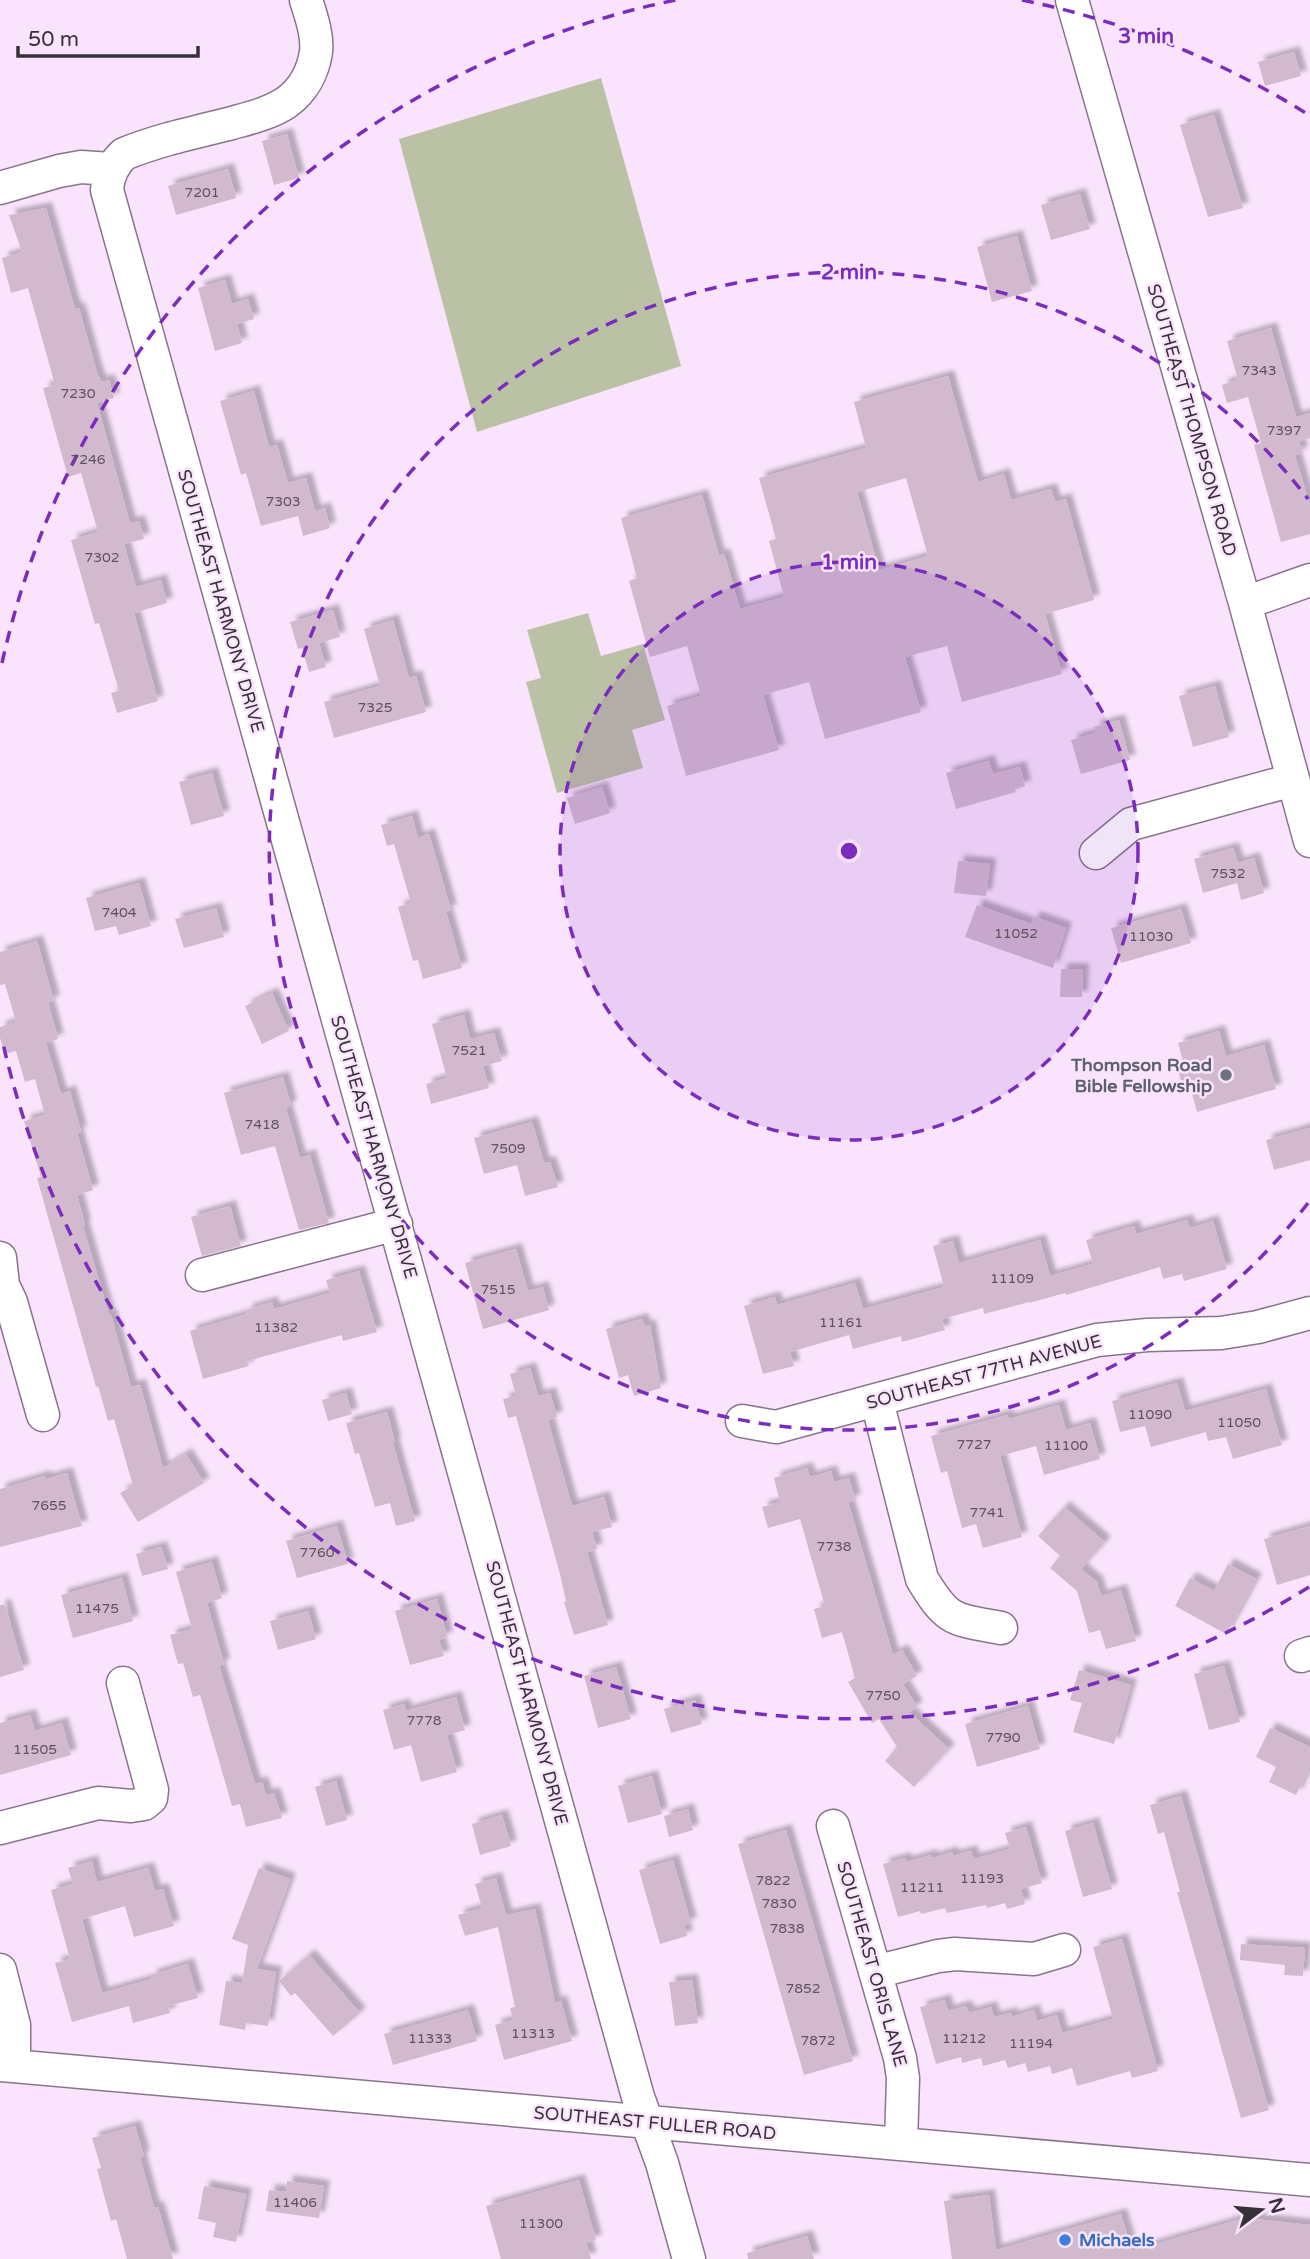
<svg xmlns="http://www.w3.org/2000/svg" width="1310" height="2259" font-family="'Varela Round',sans-serif">
  <style>
    .green { fill: #bac1a4 }
    .building { fill: #d2b9ce; fill-rule: evenodd; filter: url(#shadow) }
    .lines { fill: none; stroke-linecap: round; stroke-linejoin: round }
    .minor-casing { stroke: #88758b; stroke-width: 35 }
    .minor { stroke: #fff; stroke-width: 32 }
    .ring { fill: none; stroke: #7b2cbf; stroke-width: 3.5; stroke-dasharray: 12 9 }
    .worship-dot { fill: #6b7280; stroke: #fae4fd; stroke-width: 2.5 }
    .shop-dot { fill: #3f7fe0; stroke: #fae4fd; stroke-width: 2.5 }
    .labels { text-anchor: middle; stroke-width: 5; stroke-linejoin: round; paint-order: stroke }
    .number-label { font-size: 14px; fill: #5e525e }
    .street-label { font-size: 18px; fill: #383039; stroke: #fae4fd }
    .worship-label { font-size: 18px; font-weight: bold; fill: #5b616d; stroke: #fae4fd; text-anchor: end }
    .shop-label { font-size: 18px; font-weight: bold; fill: #366cbe; stroke: #fae4fd; text-anchor: start }
    .centre { fill: #7b2cbf; stroke: #fae4fd; stroke-width: 3.5 }
    .ring-label { font-size: 21px; text-anchor: middle; font-weight: bold; fill: #7b2cbf; stroke: #fae4fd; stroke-width: 5; stroke-linejoin: round; paint-order: stroke }
  </style>
  <defs>
    <filter id="shadow"><feDropShadow dx="6" dy="-6" stdDeviation="2" flood-color="#0004"/></filter>
  </defs>
  <rect width="100%" height="100%" fill="#fae4fd"/>
  <path class="green" d="M601 78 681 366 477 432 399 139Z
    M588 613 601 656 643 644 665 720 632 730 643 768 557 793 526 682 541 678 527 630Z"/>
  <path class="building" d="M1294 52 1301 76 1265 86 1258 62Z
    M1214 115 1243 208 1208 217 1180 125Z
    M287 134 299 178 274 185 262 141Z
    M228 169 236 198 176 215 168 186Z
    M1080 194 1090 229 1051 240 1041 205Z
    M46 208 75 309 79 308 97 373 101 382 109 380 114 398 97 403 130 523 139 521 144 539 124 544 136 587 161 580 167 603 134 613 158 701 117 713 111 693 119 691 99 623 95 624 71 540 98 532 81 473 68 477 43 388 55 385 28 288 11 293 2 258 22 252 9 215Z
    M1017 236 1032 291 992 302 977 247Z
    M225 280 232 304 248 299 254 319 237 324 242 343 215 351 198 288Z
    M1271 328 1296 417 1310 413V438L1299 441 1302 453 1295 455 1310 506V534L1281 542 1254 445 1261 443 1248 397 1227 403 1222 385 1238 380 1227 341Z
    M948 376 978 482 1004 474 1011 500 1051 489 1055 502 1066 499 1094 600 1045 614 1062 674 962 702 947 646 905 657 921 712 825 739 809 682 763 695 779 750 686 776 667 706 701 696 687 646 650 657 629 581 637 578 621 518 702 495 719 556 724 554 740 609 784 597 769 541 776 539 759 478 866 448 854 402ZM906 478 928 556 879 570 857 492Z
    M254 391 269 447 277 445 288 483 306 478 315 511 325 508 330 528 303 536 298 516 261 526 246 473 241 475 220 401Z
    M333 610 340 637 319 643 326 667 309 672 302 648 298 649 290 622Z
    M393 620 409 678 416 676 426 712 334 738 324 702 380 686 364 629Z
    M1215 686 1229 737 1193 747 1179 696Z
    M1119 720 1130 760 1081 774 1071 740 1096 733 1094 727Z
    M989 761 993 774 1020 767 1025 786 1015 789 1016 792 956 809 946 773Z
    M212 773 224 816 191 825 179 782Z
    M602 787 610 813 575 824 567 798Z
    M412 816 418 838 429 834 451 910 446 911 462 968 423 979 418 960 413 961 398 907 411 903 394 844 387 846 381 825Z
    M1233 848 1238 863 1254 858 1264 893 1241 900 1237 883 1203 893 1194 859Z
    M958 861 990 864 986 896 954 893Z
    M139 883 151 926 119 935 116 926 95 931 86 898Z
    M977 905 1031 924 1034 917 1066 928 1053 968 965 937Z
    M216 908 224 937 184 948 175 919Z
    M1181 909 1191 943 1121 963 1111 928Z
    M37 941 54 1001 48 1002 58 1039 46 1043 61 1094 70 1091 81 1132 77 1133 93 1190 77 1195 85 1225 83 1226 109 1315H111L131 1387 140 1385 163 1468 186 1454 204 1483 138 1522 120 1493 133 1486 114 1419 108 1421 98 1386 96 1387 37 1178 41 1177 24 1121 45 1115 35 1079 25 1082 16 1051 5 1054 0 1038V1027L16 1022 5 984 0 985V952Z
    M1061 969H1083L1082 997H1060Z
    M272 993 289 1031 262 1044 245 1006Z
    M464 1015 470 1039 494 1033 502 1061 483 1066 489 1088 431 1104 426 1084 447 1078 432 1024Z
    M1219 1031 1226 1056 1264 1045 1276 1089 1197 1112 1189 1083 1182 1084 1177 1067 1184 1065 1178 1043Z
    M283 1077 291 1106 286 1108 300 1158 310 1155 329 1223 299 1230 275 1146 241 1155 224 1093Z
    M532 1122 544 1163 550 1162 558 1187 525 1196 517 1165 484 1174 474 1138Z
    M1310 1128V1160L1274 1170 1266 1140Z
    M230 1206 241 1246 202 1256 191 1217Z
    M1187 1220 1190 1228 1213 1221 1227 1269 1184 1281 1182 1274 1163 1279 1160 1267 1066 1295 1065 1293 1029 1303V1302L984 1314 983 1308 942 1319 945 1330 902 1342 901 1336 853 1349 849 1335 790 1352 794 1366 763 1374 744 1306 775 1297 777 1305 855 1283 863 1309 944 1287 933 1246 953 1241 959 1263 1040 1240 1050 1276 1093 1264 1086 1240 1134 1226 1136 1234Z
    M516 1249 528 1291 543 1287 549 1310 483 1329 465 1263Z
    M359 1271 377 1332 343 1341 342 1335 247 1361 249 1366 203 1379 190 1331 247 1314 246 1310 272 1302 274 1309 330 1293 326 1280Z
    M642 1319 645 1327 650 1325 661 1388 634 1396 628 1375 619 1378 606 1329Z
    M530 1368 538 1396 550 1393 557 1417 548 1420 572 1506 604 1497 612 1527 592 1532 597 1549 587 1552 608 1625 574 1635 564 1602 566 1601 560 1574 516 1416 508 1418 503 1399 516 1396 510 1374Z
    M1177 1383 1185 1411 1266 1389 1282 1445 1233 1459 1226 1437 1208 1441 1206 1432 1151 1447 1145 1426 1120 1432 1112 1401Z
    M346 1393 352 1414 328 1421 322 1400Z
    M1059 1405 1066 1430 1090 1423 1100 1459 1044 1475 1036 1446 1000 1456 1022 1537 983 1548 976 1524 962 1528 947 1471 941 1473 931 1436 1007 1415 1009 1419Z
    M387 1412 395 1443H393L415 1521 396 1526 390 1503 375 1507 359 1453 355 1454 346 1423Z
    M807 1468 810 1477 831 1471 834 1482 849 1478 855 1500 848 1502 893 1655 902 1650 917 1676 903 1684 917 1707 909 1712 949 1749 914 1787 885 1761 897 1747 879 1719 872 1723 848 1682 855 1678 842 1632 822 1638 814 1609 825 1606 800 1519 768 1528 762 1507 780 1502 774 1478Z
    M67 1473 82 1526 0 1547V1489L45 1476 46 1479Z
    M1064 1507 1105 1542 1081 1569 1097 1582 1101 1596 1121 1590 1136 1641 1106 1649 1100 1630 1089 1633 1077 1591 1050 1568 1060 1556 1038 1536Z
    M337 1526 348 1564 297 1578 286 1541Z
    M1310 1526V1575L1277 1585 1264 1539Z
    M161 1547 168 1569 142 1576 136 1554Z
    M212 1562 222 1598 207 1603 224 1664 219 1666 255 1784 262 1782 266 1795 274 1793 282 1818 246 1827 240 1804 232 1806 200 1695 193 1697 183 1663 178 1664 170 1635 192 1629 176 1572Z
    M1228 1564 1256 1579 1226 1634 1175 1606 1190 1578 1214 1591Z
    M122 1578 133 1621 73 1638 61 1595Z
    M437 1599 447 1637 439 1640 444 1656 410 1665 395 1611Z
    M0 1605H5L24 1670 0 1677Z
    M308 1611 316 1639 278 1650 270 1621Z
    M1224 1666 1240 1722 1209 1730 1194 1674Z
    M616 1667 631 1719 598 1728 584 1676Z
    M1079 1670 1131 1685 1114 1744 1073 1732 1082 1703 1070 1700Z
    M456 1697 465 1730 447 1735 457 1772 421 1782 411 1745 394 1750 383 1710 404 1704 406 1711Z
    M695 1700 702 1724 671 1733 664 1709Z
    M1028 1706 1040 1749 977 1767 965 1724Z
    M30 1715 35 1731 62 1723 71 1755 0 1775V1723Z
    M1270 1728 1310 1747V1766L1296 1795 1269 1782 1276 1767 1256 1757Z
    M652 1776 662 1814 628 1823 618 1786Z
    M336 1781 347 1820 326 1826 315 1787Z
    M1181 1796 1269 2110 1241 2118 1177 1892H1180L1164 1832 1158 1834 1150 1805Z
    M688 1809 693 1830 669 1837 664 1816Z
    M502 1815 511 1846 480 1855 472 1824Z
    M1093 1823 1112 1889 1083 1897 1065 1831Z
    M1026 1827 1042 1883 1021 1889 1025 1904 1007 1909 1005 1903 987 1908 986 1905 947 1913 945 1908 921 1914 920 1911 898 1917 883 1864 905 1858 906 1862 931 1855 932 1858 952 1852 953 1856 971 1851 974 1859 1010 1849 1005 1833Z
    M786 1830 853 2061 804 2075 738 1844Z
    M673 1860 691 1923 684 1925 687 1936 660 1944 639 1870Z
    M92 1861 97 1882 148 1868 155 1891 163 1889 174 1926 134 1937 125 1906 82 1919 102 1993 152 1979 151 1975 188 1964 198 1998 168 2006 170 2013 133 2023 129 2006 72 2022 55 1963 70 1959 51 1890 73 1884 68 1868Z
    M259 1868 290 1879 257 1969 276 1972 268 2026 246 2023 245 2030 219 2025 226 1981 242 1983 248 1945 232 1939Z
    M496 1878 506 1915 535 1909 555 2003 561 2001 572 2041 504 2060 495 2025 513 2020 510 2008 515 2007 498 1927 465 1936 458 1915 482 1908 475 1884Z
    M1122 1939 1158 2071 1132 2078 1130 2071 1077 2086 1072 2068 1052 2074 1050 2066 1028 2072 1025 2063 1008 2068 1005 2060 983 2066 981 2058 962 2063 961 2057 936 2064 920 2007 945 2000 948 2011 966 2006 969 2013 991 2007 994 2017 1011 2013 1012 2017 1034 2010 1037 2021 1057 2015 1062 2033 1113 2019 1093 1947Z
    M1241 1944 1305 1948 1303 1976 1284 1975 1285 1965 1240 1960Z
    M309 1955 360 2013 333 2036 295 1993 291 1996 279 1981Z
    M692 1980 698 2023 675 2026 669 1982Z
    M468 2010 477 2041 393 2065 384 2034Z
    M135 2126 144 2156 140 2157 154 2208 158 2207 173 2259H127L116 2219 111 2221 97 2169 101 2168 92 2138Z
    M579 2180 596 2240 586 2243 591 2259H501L486 2206Z
    M287 2181 324 2186 319 2218 266 2211 269 2190 286 2192Z
    M204 2186 246 2194 236 2242 213 2237 216 2223 198 2219Z
    M989 2195 996 2250 1121 2214 1132 2251 1245 2218 1310 2225V2259H952L944 2201Z
    M807 2236 814 2259H748L747 2253Z"/>
  <g class="lines">
    <g class="minor-casing">
      <path id="minor" d="M306 0C311 16 318 35 316 52 313 72 303 90 287 102 271 113 250 118 232 123 196 132 158 140 124 154 113 164 108 175 107 190L638 2097 662 2163 689 2259
        M1072 0 1245 603 1310 841
        M0 188 59 171 81 167 111 169
        M1245 603 1310 580
        M1096 853 1131 824 1293 780
        M0 1258 3 1285 11 1302 43 1415
        M202 1275 396 1224
        M877 1401 922 1579C948 1622 953 1619 1001 1628
        M742 1421 776 1427 1097 1340 1147 1335 1221 1333 1258 1327 1310 1313
        M1301 1656 1310 1653
        M833 1826 900 2058 903 2078 901 2144
        M0 1828 98 1803 131 1806 144 1804 151 1798 152 1790 123 1683
        M0 1970 14 2025V2066
        M875 1972 938 1956 955 1954 1034 1959 1064 1950
        M0 2065 1310 2180"/>
    </g>
    <use href="#minor" class="minor"/>
  </g>
  <circle cx="849" cy="851" r="289" fill="#7b2cbf" fill-opacity=".12"/>
  <g class="ring">
    <circle cx="849" cy="851" r="289"/>
    <path d="M1308 1203A579 579 0 1 1 1308 499"/>
    <path d="M1309 1587A868 868 0 0 1 2 1039M2 663A868 868 0 0 1 676 0M1022 0A868 868 0 0 1 1309 115"/>
  </g>
  <circle class="worship-dot" cx="1226" cy="1075" r="7"/>
  <circle class="shop-dot" cx="1065" cy="2240" r="7"/>
  <g class="labels">
    <g class="number-label">
      <text x="202" y="197">7201</text>
      <text x="1259" y="375">7343</text>
      <text x="78" y="398">7230</text>
      <text x="1284" y="435">7397</text>
      <text x="88" y="464">7246</text>
      <text x="283" y="506">7303</text>
      <text x="102" y="562">7302</text>
      <text x="375" y="712">7325</text>
      <text x="1228" y="878">7532</text>
      <text x="119" y="917">7404</text>
      <text x="1016" y="938">11052</text>
      <text x="1151" y="941">11030</text>
      <text x="469" y="1055">7521</text>
      <text x="262" y="1129">7418</text>
      <text x="508" y="1153">7509</text>
      <text x="1012" y="1283">11109</text>
      <text x="498" y="1294">7515</text>
      <text x="841" y="1327">11161</text>
      <text x="276" y="1332">11382</text>
      <text x="1150" y="1419">11090</text>
      <text x="1239" y="1427">11050</text>
      <text x="974" y="1449">7727</text>
      <text x="1066" y="1450">11100</text>
      <text x="49" y="1510">7655</text>
      <text x="987" y="1517">7741</text>
      <text x="834" y="1551">7738</text>
      <text x="317" y="1557">7760</text>
      <text x="97" y="1613">11475</text>
      <text x="883" y="1700">7750</text>
      <text x="424" y="1725">7778</text>
      <text x="1003" y="1742">7790</text>
      <text x="35" y="1754">11505</text>
      <text x="982" y="1883">11193</text>
      <text x="773" y="1885">7822</text>
      <text x="922" y="1892">11211</text>
      <text x="779" y="1908">7830</text>
      <text x="787" y="1933">7838</text>
      <text x="803" y="1993">7852</text>
      <text x="533" y="2038">11313</text>
      <text x="430" y="2043">11333</text>
      <text x="964" y="2043">11212</text>
      <text x="818" y="2045">7872</text>
      <text x="1031" y="2048">11194</text>
      <text x="295" y="2207">11406</text>
      <text x="541" y="2228">11300</text>
    </g>
    <g class="street-label">
      <text transform="translate(1192 420) rotate(74)" y="6">SOUTHEAST THOMPSON ROAD</text>
      <text transform="translate(221 601) rotate(74)" y="6">SOUTHEAST HARMONY DRIVE</text>
      <text transform="translate(374 1147) rotate(74)" y="6">SOUTHEAST HARMONY DRIVE</text>
      <text transform="translate(984 1372) rotate(-15)" y="6">SOUTHEAST 77TH AVENUE</text>
      <text transform="translate(527 1693) rotate(75)" y="6">SOUTHEAST HARMONY DRIVE</text>
      <text transform="translate(872 1964) rotate(74)" y="6">SOUTHEAST ORIS LANE</text>
      <text transform="translate(655 2123) rotate(5)" y="6">SOUTHEAST FULLER ROAD</text>
    </g>
    <g class="worship-label">
      <text x="1212" y="1071">Thompson Road<tspan x="1212" dy="21">Bible Fellowship</tspan></text>
    </g>
    <g class="shop-label">
      <text x="1079" y="2246">Michaels</text>
    </g>
  </g>
  <circle cx="849" cy="851" r="10" class="centre"/>
  <g class="ring-label">
    <text x="1146" y="43">3 min</text>
    <text x="849" y="279">2 min</text>
    <text x="849" y="569">1 min</text>
  </g>
  <g transform="translate(1261 2210) rotate(74)" stroke="#fae4fd" stroke-width="5" paint-order="stroke">
  <path d="M0-5L12 26L0 18L-12 26Z" fill="#383039"/>
  <text y="-10" font-size="19" font-weight="bold" text-anchor="middle" fill="#383039">N</text>
  </g>
  <path d="M18 46v10h180v-10" fill="none" stroke="#383039" stroke-width="3.5"/>
  <text x="28" y="46" font-size="21" fill="#383039" stroke="#fae4fd" stroke-width="5" paint-order="stroke">50 m</text>
</svg>
